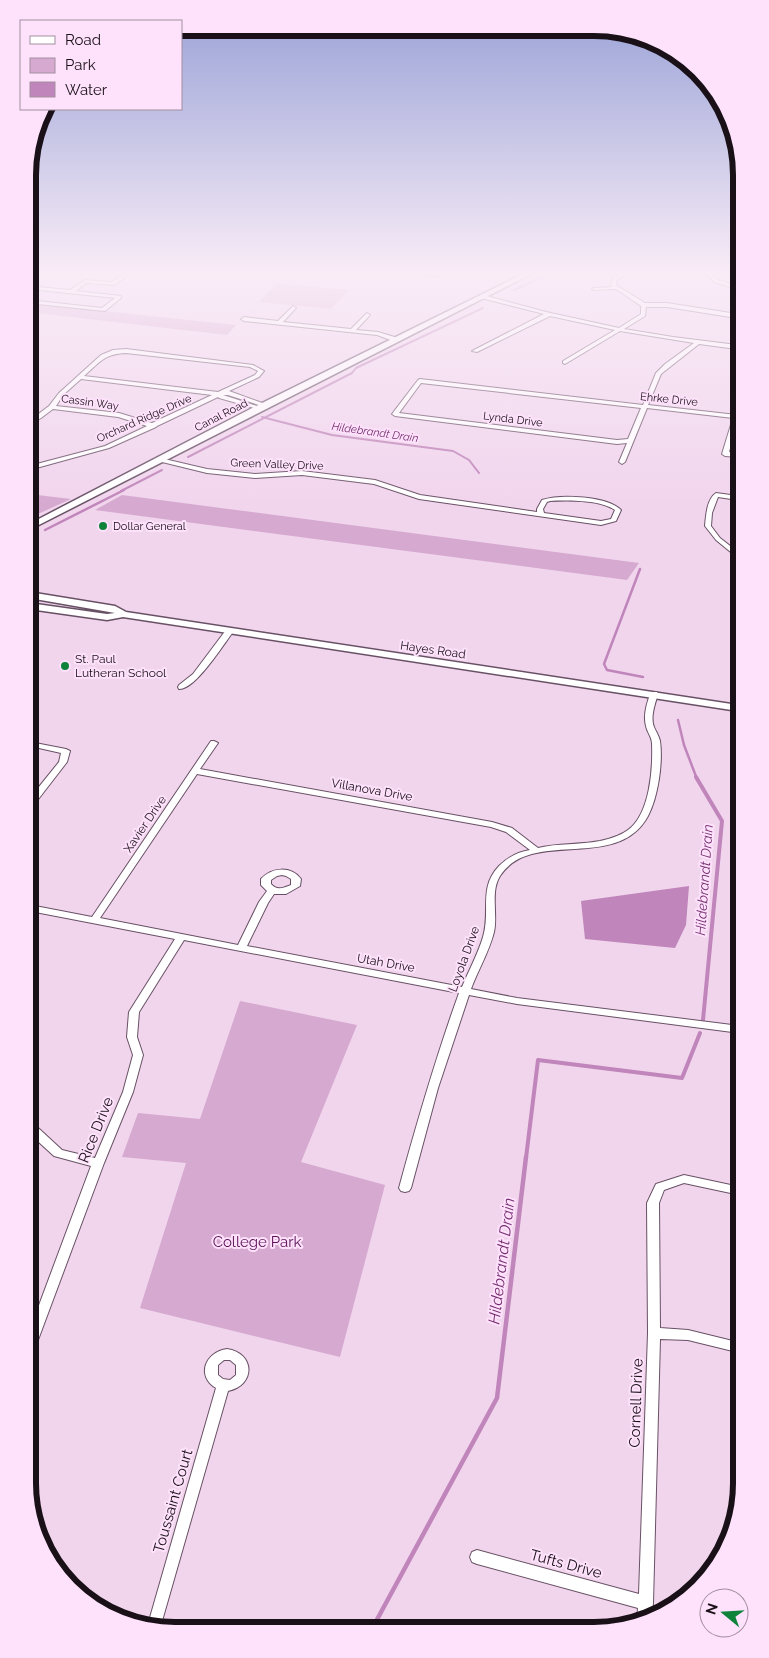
<svg xmlns="http://www.w3.org/2000/svg" width="769" height="1658" font-family="Raleway,sans-serif">
  <style>
    .green { fill: #d6a9d0 }
    .water { fill: #c085ba }
    .lines { fill: none; stroke-linecap: round; stroke-linejoin: round }
    .stream-far3 { stroke: #c085ba; stroke-width: 2 }
    .stream-far2 { stroke: #c085ba; stroke-width: 2.5 }
    .stream-far1 { stroke: #c085ba; stroke-width: 4 }
    .stream { stroke: #c085ba; stroke-width: 4.5 }
    .minor-casing { stroke: #685165; stroke-width: 2 }
    .tertiary-casing { stroke: #685165; stroke-width: 3 }
    .minor { fill: #fff; fill-rule: evenodd }
    .tertiary { fill: #fff; fill-rule: evenodd }
    .poi-dot { fill: #0f833a; stroke: #fee2fb; stroke-width: 2 }
    .labels { text-anchor: middle; stroke-width: 4; stroke-linejoin: round; paint-order: stroke }
    .far-street-label { font-size: 11px; fill: #191018; stroke: #fee2fb }
    .far-water-label { font-size: 11px; font-style: italic; fill: #762f71; stroke: #fee2fb }
    .far-poi-label { font-size: 11px; fill: #191018; stroke: #fee2fb; text-anchor: start }
    .street-label { font-size: 12px; fill: #191018; stroke: #fee2fb }
    .poi-label { font-size: 12px; fill: #191018; stroke: #fee2fb; text-anchor: start }
    .water-label { font-size: 14px; font-style: italic; fill: #762f71; stroke: #fee2fb }
    .near-street-label { font-size: 15px; fill: #191018; stroke: #fee2fb }
    .near-park-label { font-size: 15px; fill: #5b1257; stroke: #fee2fb }
    .near-water-label { font-size: 16px; font-style: italic; fill: #762f71; stroke: #fee2fb }
    .rim { fill: none; stroke: #191018; stroke-width: 6 }
  </style>
  <rect width="100%" height="100%" fill="#f1d5ed"/>
  <path class="green" d="M277 283 349 290 331 309 259 302Z
    M28 303 236 325 227 335 28 312Z
    M29 494 71 499 29 518Z
    M122 495 639 563 627 580 95 510Z
    M240 1001 357 1025 301 1162 385 1185 340 1357 140 1308 186 1163 122 1157 138 1113 200 1119Z"/>
  <path class="water" d="M689 886 686 925 675 948 585 939 581 901Z"/>
  <g class="lines">
    <path class="stream-far3" d="M514 290 554 272
      M262 417 332 435 453 451 469 460 479 473
      M188 457 352 373 356 368 483 308
      M121 491 162 470"/>
    <path class="stream-far2" d="M45 530 124 490
      M640 569 604 664 607 670 643 677
      M678 720 684 745 697 779"/>
    <path class="stream-far1" d="M696 777 722 821 703 1020
      M526 1158 538 1060 682 1078 700 1033"/>
    <path class="stream" d="M373 1627 497 1398 526 1157"/>
    <g class="minor-casing">
      <path id="minor" d="M126 272H131L115 285 86 283 76 291 121 296V298L105 311 28 303V300L102 308 115 298 39 290 28 296V293L38 287 70 290 85 280 112 282Z
        M393 272 434 275 449 272H458L434 277 395 273Z
        M623 272H628L617 280 616 285 645 303H667L737 314V318L667 307H646L645 316 624 329 673 337 737 345V349L699 344 661 374 648 405 737 415V422L729 452 737 453 738 457 725 456 722 454 733 418 647 408 625 462 622 464 619 462 627 443 617 444 395 416 392 414 418 380 420 379 643 405 656 373 665 364 694 343 620 331 565 364 563 363V361L615 330 550 316 477 352 472 351 544 314 481 298 480 297 483 295 546 312 619 328 641 314V306L616 289 594 290 592 289 594 288 612 287 611 285 613 278ZM421 383 641 408 628 439 617 440 399 413Z
        M705 272H710L718 280 737 286V289L714 282Z
        M293 306 296 308 283 322 351 329 367 313 370 315 356 330 378 332 401 339 396 342 377 335 244 321 241 319 244 317 278 321Z
        M126 349 253 365 264 371 259 377 229 391 268 405 265 407 228 395H223L263 408 258 409 219 398 218 397 157 426 156 427 109 448 29 470V466L105 446 147 426 118 417 53 409 41 418 29 425V421L49 406 59 393 101 355 113 350ZM126 353 250 367 258 371 255 375 218 392 84 376C100 362 104 354 126 353ZM81 379 212 395 152 423 119 413 56 406 63 395Z
        M160 458 207 469 255 474 302 471 375 480 420 495 537 512V509L542 500C561 494 607 496 621 510L616 521 601 525 419 499 374 484 302 475 255 478 207 473 158 461 157 460ZM550 501C568 500 600 500 615 510L611 519 601 521 544 513 543 509 547 502Z
        M716 493 738 496V500L718 497 712 513 711 526 720 538 738 552V558L716 540 705 526C706 515 707 499 716 493Z
        M226 630H232L233 632C223 645 195 690 179 689L178 687 179 685 193 674Z
        M651 692H657L658 694C655 704 650 717 654 727 656 732 659 736 660 741 663 763 658 797 648 816 617 873 532 827 500 876 490 892 498 915 494 932 489 952 478 970 471 989L517 998 740 1026V1033L517 1004 469 995 438 1088 411 1188 409 1191 405 1192 401 1191 399 1188C417 1122 436 1057 459 993L184 940 139 1012 137 1037 143 1055 133 1092 104 1163 38 1340 36 1344 32 1345V1324L91 1166 54 1156 31 1135V1124L35 1125 62 1150 95 1158 123 1092 133 1055 127 1037 129 1012 175 939 30 911V905L92 917 211 741H214L218 743 200 769 492 822 512 828 538 848C558 843 579 845 600 841 609 839 620 836 628 830 650 814 653 769 652 744 652 737 647 732 646 726 643 716 647 702 651 692ZM197 774 491 827 506 832 530 850C518 852 508 857 499 866 478 888 491 911 483 937 478 954 469 970 462 987L247 946 268 903 274 894H286L300 886 301 879C291 866 272 867 261 879V885L267 891 259 902 238 945 100 918ZM282 875 286 876 291 879V885C283 888 277 891 271 884V880L277 876Z
        M30 742 66 749 70 751 67 762 33 806 30 807V798L59 762 61 753 30 746Z
        M684 1175 740 1187V1195L684 1183 664 1190 659 1203 660 1328 688 1330 741 1343V1353L688 1340 660 1339 653 1603 652 1617 638 1623 637 1620 638 1608 477 1564 472 1562 470 1557 472 1552 477 1550 639 1594 648 1333 647 1203 656 1184Z
        M227 1349C255 1353 256 1385 228 1391L160 1628H147L216 1388C196 1376 205 1352 227 1349ZM224 1360H230L236 1365V1375L230 1380 223 1379 218 1375V1365Z"/>
    </g>
    <g class="tertiary-casing">
      <path id="tertiary" d="M28 272H34L28 276Z
        M527 272H535L29 530V524L262 403Z
        M29 592 115 606 126 612 738 705V711L123 617 107 620 29 609V603L107 614 115 613 29 598Z"/>
    </g>
    <use href="#minor" class="minor"/>
    <use href="#tertiary" class="tertiary"/>
  </g>
  <linearGradient id="sky" x2="0" y2="1"><stop stop-color="#98a1d6"/><stop offset="0.54" stop-color="#f9ecf7"/><stop offset="1" stop-color="#f9ecf7" stop-opacity="0"/></linearGradient>
  <rect width="769" height="504" fill="url(#sky)"/>
  <g class="poi-dot">
    <circle cx="103" cy="526" r="5"/>
    <circle cx="65" cy="666" r="5"/>
  </g>
  <g class="labels">
    <g class="far-street-label">
      <text transform="translate(669 399) rotate(6)" y="4">Ehrke Drive</text>
      <text transform="translate(90 402) rotate(8)" y="4">Cassin Way</text>
      <text transform="translate(221 415) rotate(-27)" y="4">Canal Road</text>
      <text transform="translate(144 418) rotate(-24)" y="4">Orchard Ridge Drive</text>
      <text transform="translate(513 419) rotate(7)" y="4">Lynda Drive</text>
      <text transform="translate(277 464) rotate(2)" y="4">Green Valley Drive</text>
    </g>
    <g class="far-water-label">
      <text transform="translate(375 432) rotate(8)" y="4">Hildebrandt Drain</text>
    </g>
    <g class="far-poi-label">
      <text x="113" y="530">Dollar General</text>
    </g>
    <g class="street-label">
      <text transform="translate(433 650) rotate(8)" y="4">Hayes Road</text>
      <text transform="translate(372 790) rotate(10)" y="4">Villanova Drive</text>
      <text transform="translate(145 824) rotate(-56)" y="4">Xavier Drive</text>
      <text transform="translate(464 959) rotate(-70)" y="4">Loyola Drive</text>
      <text transform="translate(386 963) rotate(10)" y="4">Utah Drive</text>
    </g>
    <g class="poi-label">
      <text x="75" y="663">St. Paul<tspan x="75" dy="14">Lutheran School</tspan></text>
    </g>
    <g class="water-label">
      <text transform="translate(704 880) rotate(-86)" y="5">Hildebrandt Drain</text>
    </g>
    <g class="near-street-label">
      <text transform="translate(96 1130) rotate(-68)" y="5">Rice Drive</text>
      <text transform="translate(636 1403) rotate(-88)" y="5">Cornell Drive</text>
      <text transform="translate(173 1501) rotate(-74)" y="5">Toussaint Court</text>
      <text transform="translate(566 1564) rotate(15)" y="5">Tufts Drive</text>
    </g>
    <g class="near-park-label">
      <text x="257" y="1247">College Park</text>
    </g>
    <g class="near-water-label">
      <text transform="translate(501 1261) rotate(-83)" y="6">Hildebrandt Drain</text>
    </g>
  </g>
  <path d="M0 0H769V1658H0ZM175 36H594A139 139 0 0 1 733 175V1483A139 139 0 0 1 594 1622H175A139 139 0 0 1 36 1483V175A139 139 0 0 1 175 36Z" fill="#fee2fb" fill-rule="evenodd"/>
  <path class="rim" d="M175 36H594A139 139 0 0 1 733 175V1483A139 139 0 0 1 594 1622H175A139 139 0 0 1 36 1483V175A139 139 0 0 1 175 36Z"/>
  <rect x="20" y="20" width="162" height="90" fill="#fee2fb" stroke="#a28ea0"/>
  <rect x="30" y="36" width="25" height="8" fill="#ffffff" stroke="#a28ea0"/>
  <text x="65" y="45" font-size="15" fill="#191018">Road</text>
  <rect x="30" y="58" width="25" height="15" fill="#d6a9d0" stroke="#a28ea0"/>
  <text x="65" y="70" font-size="15" fill="#191018">Park</text>
  <rect x="30" y="82" width="25" height="15" fill="#c085ba" stroke="#a28ea0"/>
  <text x="65" y="95" font-size="15" fill="#191018">Water</text>
  <g transform="translate(724 1613) rotate(288)"><circle r="24" fill="#fee2fb" stroke="#a28ea0"/>
  <path d="M0-4L9 19L0 12L-9 19Z" fill="#0f833a"/>
  <text y="-8" font-size="14" font-weight="bold" text-anchor="middle" fill="#191018">N</text>
  </g>
</svg>
